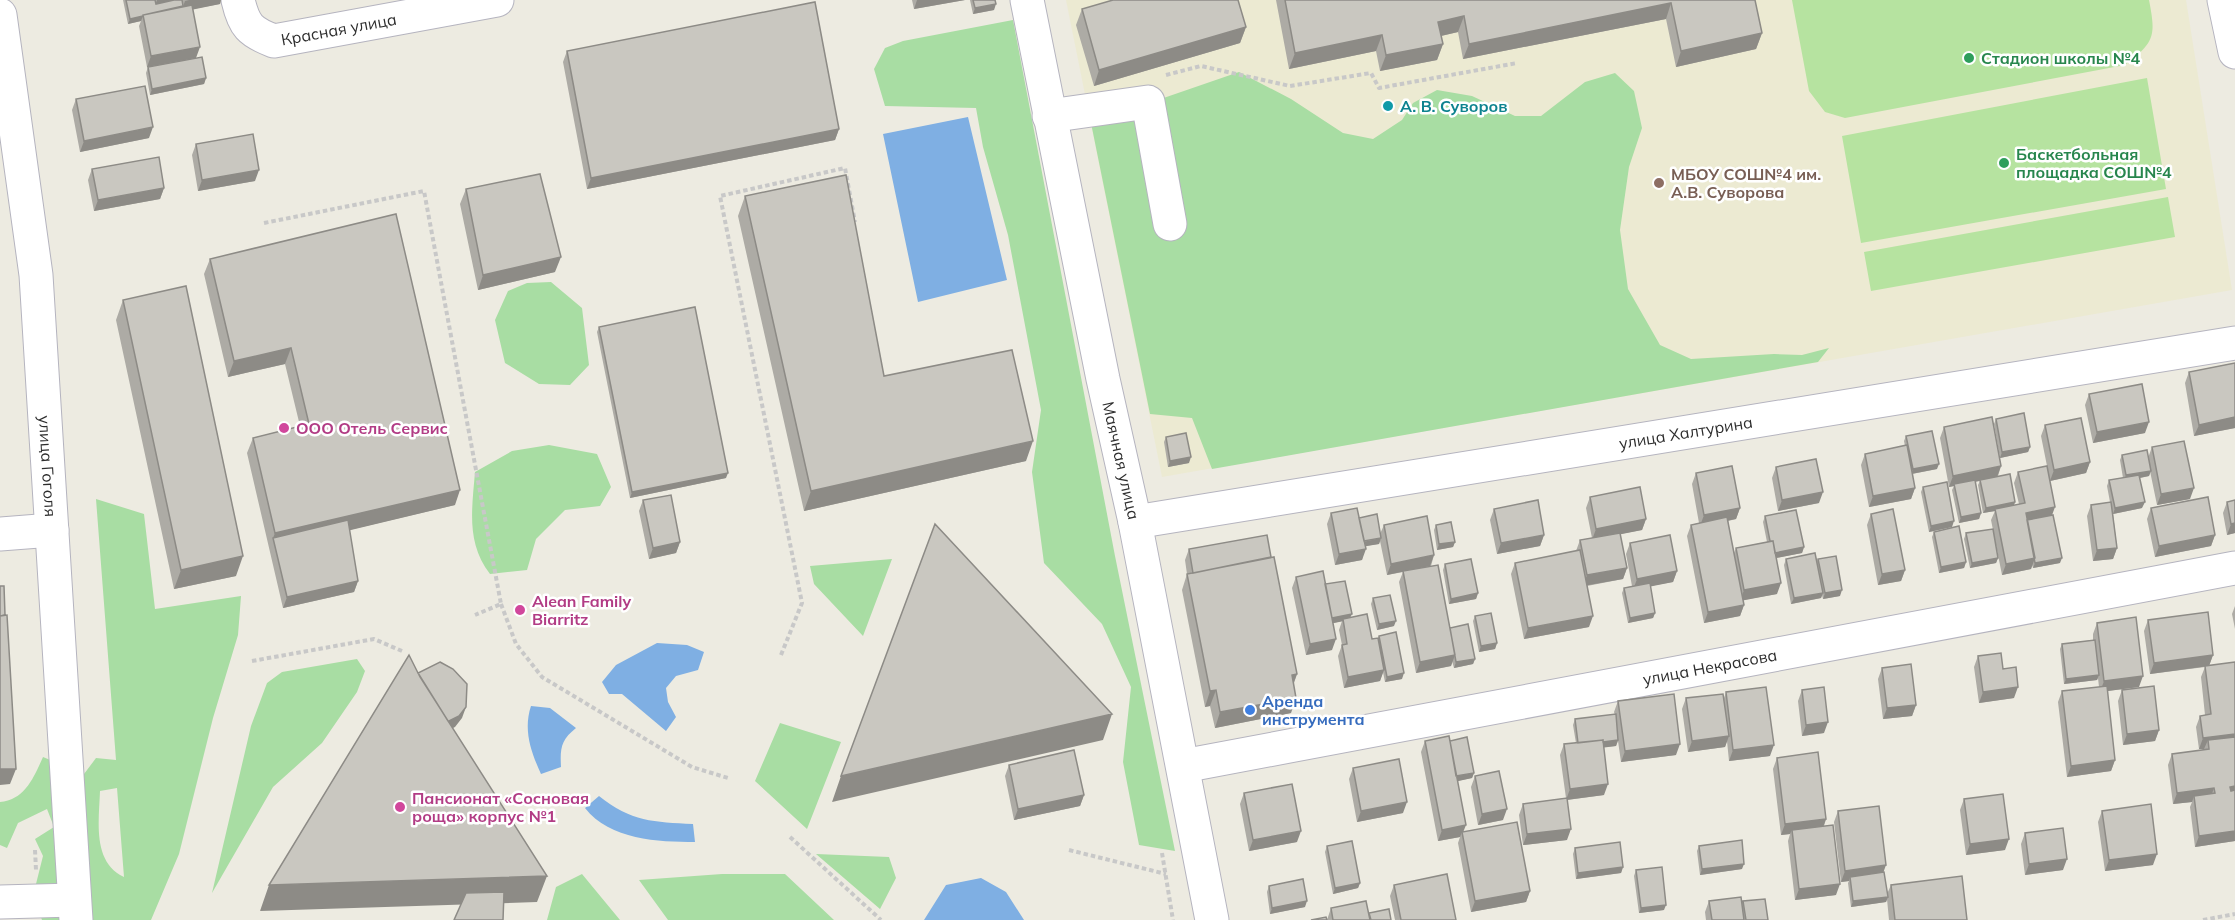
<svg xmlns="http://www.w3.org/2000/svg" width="2235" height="920" font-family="Mulish,sans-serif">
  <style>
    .education { fill: #ecead2 }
    .green { fill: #a8dda3; fill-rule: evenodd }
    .pitch { fill: #b6e3a0 }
    .water { fill: #7fafe3 }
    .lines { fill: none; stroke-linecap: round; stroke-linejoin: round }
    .minor-casing { stroke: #b5b4bf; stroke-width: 35 }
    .path { stroke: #c8c8c8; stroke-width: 4; stroke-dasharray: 4.5 3; stroke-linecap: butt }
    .minor { stroke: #fff; stroke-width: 33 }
    .wall { fill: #adaba5 }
    .shaded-wall { fill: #8d8b86 }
    .building { fill: #c9c7c0; stroke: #8d8b86; stroke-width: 1.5 }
    .leisure-dot { fill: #2e9e5b; stroke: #fff; stroke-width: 2 }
    .culture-dot { fill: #0f9aa8; stroke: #fff; stroke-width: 2 }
    .education-dot { fill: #8d6e63; stroke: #fff; stroke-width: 2 }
    .hotel-dot { fill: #d1479c; stroke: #fff; stroke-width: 2 }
    .shop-dot { fill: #3f7fe0; stroke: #fff; stroke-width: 2 }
    .labels { text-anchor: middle; stroke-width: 5; stroke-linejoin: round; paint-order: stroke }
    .street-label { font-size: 16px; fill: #2d2d2d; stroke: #fff }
    .leisure-label { font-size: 16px; font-weight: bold; fill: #27864d; stroke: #fff; text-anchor: start }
    .culture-label { font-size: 16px; font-weight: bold; fill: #0d838f; stroke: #fff; text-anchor: start }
    .education-label { font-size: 16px; font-weight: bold; fill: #785e54; stroke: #fff; text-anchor: start }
    .hotel-label { font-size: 16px; font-weight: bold; fill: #b23c85; stroke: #fff; text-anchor: start }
    .shop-label { font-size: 16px; font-weight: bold; fill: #366cbe; stroke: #fff; text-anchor: start }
  </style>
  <rect width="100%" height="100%" fill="#edebe1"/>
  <path class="education" d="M1066 0H2186L2232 290 1162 477Z"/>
  <path class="green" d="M1013 20 1115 556 1175 851 1139 845 1123 762 1131 687 1102 624 1044 563 1032 472 1041 410 1008 235 983 147 976 108 885 106 874 69 885 48 903 41Z
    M1239 72 1291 99 1343 133 1373 139 1402 120 1413 103 1437 90 1472 96 1515 116H1541L1585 82 1615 73 1634 91 1642 128 1629 167 1620 230 1628 289 1660 345 1691 359 1774 354 1802 355 1829 348 1818 362 1212 469 1192 418 1150 414 1091 123Z
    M551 282 582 308 589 365 570 385 539 384 505 363 495 320 508 291 527 283Z
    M549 445 597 454 611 487 600 506 565 510 536 539 527 570 490 574C466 543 472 509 475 472L512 451Z
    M96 499 144 514 155 609 241 596 238 635 213 718 179 854 151 920H42L33 896 43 856 35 839 54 827 47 809 18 823 7 848 0 845V802C25 800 34 777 43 757L84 774 96 758 116 760ZM117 788 124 877C92 862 99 821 100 791Z
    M892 559 863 636 814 584 810 566Z
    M357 659 365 671 357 692 322 743 273 787 212 893 251 726 267 683 282 672Z
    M780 723 841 742 807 829 755 781Z
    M816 854 889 857 896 878 880 909Z
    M582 874 620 920H547L556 887Z
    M722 874H785L834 920H668L639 880Z"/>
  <path class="pitch" d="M1792 0H2149C2156 36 2155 42 2125 65L1845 118 1825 112 1809 91Z
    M2147 78 2166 189 1861 243 1842 136Z
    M2168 197 2175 237 1871 291 1864 252Z"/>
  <path class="water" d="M968 117 1007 280 918 302 883 134Z
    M657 643 687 645 704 652 698 670 676 676 666 688 668 702 676 717 666 731 622 694H609L602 682 616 665Z
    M531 706 550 708 576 728C561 740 560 748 561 767L541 774C531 752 523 730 531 706Z
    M599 796C631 822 654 822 693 824L695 842C658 842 610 840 585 808Z
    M981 878 1006 892 1024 920H924L946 885Z"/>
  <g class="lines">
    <g class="minor-casing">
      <g id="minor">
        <path id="s1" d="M238 0C244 26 250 32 274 41L497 0"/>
        <path id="s2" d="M1027 0 1103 379 1135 522 1212 920"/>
        <path d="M2224 0 2235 52"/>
        <path id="s3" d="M0 15 36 275 76 920"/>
        <path d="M1049 116 1148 102 1170 224"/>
        <path id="s4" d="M1135 522 2235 343"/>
        <path d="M0 534 52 530"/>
        <path id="s5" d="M1183 766 2235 568"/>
        <path d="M0 902 74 900"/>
      </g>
    </g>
    <path class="path" d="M1166 75 1201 66 1290 86 1371 73 1379 88 1517 63
      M264 223 424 191 501 604 475 615
      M501 604 516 644 542 677 692 767 728 778
      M781 655 802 603 720 196 845 168 855 222
      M252 661 374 639 402 651
      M790 837 881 920
      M35 850 36 870
      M1069 850 1166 874
      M1162 853 1173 920
      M2203 920 2235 914"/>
    <use href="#minor" class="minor"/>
  </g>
  <path class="wall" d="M123 0H221L220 4 193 9 196 58 206 78 204 84 150 95 146 73 148 67H147L139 26 141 21 128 24Z
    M912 0H965L914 9Z
    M970 0H995L994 10 973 14Z
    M1276 0H1755L1762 33 1756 49 1676 67 1666 19 1463 59 1458 32 1441 36 1443 44 1437 60 1380 71 1376 51 1289 69Z
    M1082 9 1246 27 1240 43 1094 86 1076 25Z
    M567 51 839 129 835 140 587 189 563 62Z
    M76 99 149 138 80 152 72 110Z
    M196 144 255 181 198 191 192 155Z
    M92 169 164 188 160 199 94 211 88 180Z
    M466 189 555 272 478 290 460 204Z
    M745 196 884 376 1026 461 804 511 738 216Z
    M210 259 455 505 349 530 358 581 354 592 283 608 247 453 253 438 300 426 285 364 228 377 204 274Z
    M123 300 236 576 174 589 116 320Z
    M599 327 726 478 630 498 597 332Z
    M2235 363V428L2194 436 2185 383 2189 372Z
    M2089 394 2145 433 2093 443 2085 405Z
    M1996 419 2030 447 2028 452 2000 458 1994 424Z
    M2045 425 2090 462 2086 473 2050 481 2052 515 2060 563 2033 568 2032 565 2031 569 2002 575 1991 520 1995 511 1983 513 1978 485 1980 481 1975 482 1981 513 1979 519 1959 523 1952 490 1954 486 1949 487 1940 438 1944 427 2001 466 1998 476 2015 502 2014 505 2019 504 2014 483 2018 472 2047 466 2041 436Z
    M1906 436 1937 469 1912 474 1915 488 1911 499 1869 507 1861 465 1865 454 1905 446 1904 441Z
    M1166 437 1189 463 1168 467 1164 442Z
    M2152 447 2190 499 2157 505 2150 471 2149 476 2140 478 2142 508 2113 514 2117 548 2113 559 2093 561 2087 516 2091 505 2110 502 2107 486 2109 480 2123 478 2120 460 2122 455 2148 458Z
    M1776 467 1819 503 1778 511 1772 478Z
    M1696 473 1740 508 1736 519 1728 521 1734 553 1736 548 1767 542 1763 522 1765 516 1804 547 1802 553 1776 558 1777 594 1743 600 1744 605 1740 616 1704 623 1687 536 1691 525 1699 523 1692 484Z
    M1923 487 1952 527 1929 532 1921 492Z
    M1590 497 1646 519 1642 530 1620 534 1627 568 1623 579 1587 586 1589 627 1524 639 1511 574 1515 563 1576 551 1580 540 1592 538 1586 508Z
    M643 500 680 542 676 553 649 559 639 511Z
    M2227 502 2235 533 2227 535 2223 513Z
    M2151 508 2215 535 2211 546 2155 557 2147 519Z
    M1494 509 1544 535 1540 546 1497 554 1490 520Z
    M1331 513 1359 518 1380 534 1384 525 1434 555 1431 566 1450 628 1475 659 1473 664 1454 668 1452 661 1451 666 1416 673 1399 582 1403 572 1387 575 1380 541 1379 544 1365 546 1362 560 1335 565 1327 524Z
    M1871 514 1905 570 1901 581 1878 585 1867 525Z
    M1436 525 1455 542 1453 547 1437 550 1434 530Z
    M1934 532 1966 562 1964 568 1939 573 1932 537Z
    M1966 533 1998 558 1996 563 1970 568 1964 539Z
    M1630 543 1677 571 1673 582 1650 586 1655 613 1653 618 1628 623 1622 593 1624 588 1632 586 1626 554Z
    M1189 549 1271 557 1297 674 1294 683 1291 713 1215 728 1210 706 1205 707 1182 590 1187 574 1185 560Z
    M1786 559 1817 562 1818 559 1840 596 1823 599 1822 595 1821 598 1791 604 1784 565Z
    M1445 564 1478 593 1476 599 1449 604 1443 570Z
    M1296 577 1325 584 1350 618 1372 639 1378 638 1379 636 1402 679 1385 682 1383 672 1380 681 1344 688 1338 656 1342 645 1339 630 1342 621 1333 623 1332 650 1306 655 1292 588Z
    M1373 598 1394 626 1377 630 1371 604Z
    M2235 606V629L2232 614Z
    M1475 616 1497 643 1495 649 1479 652 1473 621Z
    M2148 620 2213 655 2209 666 2235 662V841L2195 847 2190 807 2192 802 2173 804 2168 765 2172 754 2204 750V749H2199L2196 727 2200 716 2205 715 2201 677 2205 667 2150 674 2144 631Z
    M2097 623 2139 687 2107 691 2115 760 2111 771 2067 777 2058 702 2062 691 2099 687 2098 678 2097 680 2064 684 2060 649 2062 644 2093 640V634Z
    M1978 656 2003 669 2014 698 1979 703 1974 667Z
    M1882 668 1916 705 1912 716 1883 719 1878 679Z
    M1802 690 1824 733 1802 736 1798 701Z
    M2122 690 2159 730 2155 741 2123 745 2118 701Z
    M1726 692 1770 756 1729 761 1727 741 1725 747 1688 752 1682 709 1686 698H1724Z
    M1618 701 1676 755 1621 762 1618 741 1616 746 1604 747V795L1567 800V840L1523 845 1519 815 1523 804 1566 798 1560 755 1564 744 1576 743 1573 725 1575 719 1615 715 1614 712Z
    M1425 741H1450L1474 773 1472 778 1457 781 1463 832 1530 891 1526 902 1471 912 1458 843 1460 837 1438 841 1421 752Z
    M1777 758 1826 819 1824 826 1836 895 1795 900 1788 841 1790 834 1781 835 1773 769Z
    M1009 765 1084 795 1080 806 1014 820 1005 776Z
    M1353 768 1403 813 1357 822 1349 779Z
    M1475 776 1503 820 1478 825 1471 787Z
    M1244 793 1297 842 1249 851 1240 804Z
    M1964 799 2005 850 1966 855 1960 810Z
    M1838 811 1884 872 1887 894 1891 885 1967 920H1889L1887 899 1886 902 1851 907 1848 883 1849 881 1841 882 1834 822Z
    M2102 811 2153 865 2105 871 2098 822Z
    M2025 833 2063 870 2025 875 2021 844Z
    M1327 846 1360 883 1358 888 1333 894 1325 852Z
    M1699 846 1742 869 1700 875 1697 851Z
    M1575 848 1623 867 1621 873 1576 879 1573 854Z
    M1636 870 1664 910 1639 913 1634 876Z
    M1394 885 1456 920H1395L1390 896Z
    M1269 886 1305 907 1270 914 1267 892Z
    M1709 901 1742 906 1743 901 1768 920H1706L1705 912Z
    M1331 908 1369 915 1391 920H1327Z"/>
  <path class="shaded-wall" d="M157 0H181L154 9Z
    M189 0H221L220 4 181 12 185 1Z
    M917 0H965L914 9Z
    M1671 3 1666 19 1463 59 1469 44Z
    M996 4 994 10 973 14 975 8Z
    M143 16 141 21 128 24 130 19Z
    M1464 16 1458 32 1432 38 1438 22Z
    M1246 27 1240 43 1094 86 1099 70Z
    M1762 33 1756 49 1676 67 1681 51Z
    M1382 35 1376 51 1289 69 1295 53Z
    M1443 44 1437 60 1380 71 1386 55Z
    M200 47 196 58 147 67 151 56Z
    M206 78 204 84 150 95 152 89Z
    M153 127 149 138 80 152 84 141Z
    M839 129 835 140 587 189 591 178Z
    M259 170 255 181 198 191 202 180Z
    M164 188 160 199 94 211 98 200Z
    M561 257 555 272 478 290 483 275Z
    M291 348 285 364 228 377 234 361Z
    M2235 417V428L2194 436 2199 425Z
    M2149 422 2145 433 2093 443 2097 432Z
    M1033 441 1026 461 804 511 811 491Z
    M2030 447 2028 452 2000 458 2002 452Z
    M1191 457 1189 463 1168 467 1170 461Z
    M2090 462 2086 473 2050 481 2054 470Z
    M1939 464 1937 469 1911 474 1913 469Z
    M2001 466 1997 477 1955 486 1954 484V486L1949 487 1953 476Z
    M2151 471 2149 476 2124 481 2126 475Z
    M728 473 726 478 630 498 632 492Z
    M1915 488 1911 499 1869 507 1873 496Z
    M2194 488 2190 499 2157 505 2161 494Z
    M460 490 455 505 276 548 273 538 275 533Z
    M1823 492 1819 503 1778 511 1782 500Z
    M2015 502 2013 508 1995 509V511L1983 513 1986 508Z
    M2145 502 2142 508 2113 514 2115 508Z
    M2055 507 2051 518 2027 523 2026 513Z
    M1740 508 1736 519 1700 526 1704 515Z
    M1981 513 1979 519 1959 523 1961 517Z
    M1646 519 1642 530 1592 540 1596 529Z
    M1954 521 1952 527 1929 532 1931 526Z
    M2235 523V533L2227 535 2231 524Z
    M1544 535 1540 546 1497 554 1501 543Z
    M2215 535 2211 546 2155 557 2159 546Z
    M1381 538 1379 544 1361 547 1363 542Z
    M680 542 676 553 649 559 653 548Z
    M1455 542 1453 547 1437 550 1439 544Z
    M1804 547 1802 553 1771 559 1773 553Z
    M2117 548 2113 559 2093 561 2097 550Z
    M1366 549 1362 560 1335 565 1339 554Z
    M1434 555 1430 566 1387 575 1391 564Z
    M243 556 236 576 174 589 181 570Z
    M1998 558 1996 563 1970 568 1972 563Z
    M2035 558 2031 569 2002 575 2006 564Z
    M2062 558 2060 563 2033 568 2035 563Z
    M1966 562 1964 568 1939 573 1941 567Z
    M1627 568 1623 579 1583 586 1587 575Z
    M1905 570 1901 581 1878 585 1882 574Z
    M1677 571 1673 582 1633 590 1637 579Z
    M358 581 354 592 283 608 287 597Z
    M1781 583 1777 594 1740 601 1744 590Z
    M1842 590 1840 596 1823 599 1825 593Z
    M1478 593 1476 599 1449 604 1451 599Z
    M1823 593 1821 598 1791 604 1794 598Z
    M1744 605 1740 616 1704 623 1708 612Z
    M1655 613 1653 618 1628 623 1630 618Z
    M1352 614 1349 620 1329 624 1331 618Z
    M1593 616 1589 627 1524 639 1528 628Z
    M1396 621 1394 626 1377 630 1379 624Z
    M1336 639 1332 650 1306 655 1310 644Z
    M1497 643 1495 649 1479 652 1481 646Z
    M1455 655 1451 666 1416 673 1420 662Z
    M2213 655 2209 666 2150 674 2154 663Z
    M1475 659 1473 664 1454 668 1456 662Z
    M1384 670 1380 681 1344 688 1348 677Z
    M1404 673 1402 679 1385 682 1387 677Z
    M1297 674 1291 690 1292 675Z
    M2099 675 2097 680 2064 684 2066 679Z
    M2143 676 2139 687 2100 692 2104 681Z
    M2018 687 2014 698 1979 703 1983 692Z
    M1216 690 1210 706 1205 707 1210 691Z
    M1296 698 1291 713 1215 728 1220 712Z
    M1916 705 1912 716 1883 719 1887 708Z
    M466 707 462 718 455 727 445 732 430 733Z
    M1112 714 1103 740 832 802 841 776Z
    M1828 722 1824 733 1802 736 1806 725Z
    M2159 730 2155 741 2123 745 2127 734Z
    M2235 734V745L2208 740 2204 749H2199L2203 738Z
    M1729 736 1725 747 1688 752 1692 741Z
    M1618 740 1616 746 1577 751 1579 745Z
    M1680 744 1676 755 1621 762 1625 751Z
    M1774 745 1770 756 1729 761 1733 750Z
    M2115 760 2111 771 2067 777 2071 766Z
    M0 769H16L10 784 0 785Z
    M1474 773 1472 778 1454 782 1456 776Z
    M1608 784 1604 795 1566 800 1570 789Z
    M2235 786V796L2226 798 2230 787Z
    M2214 788 2210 799 2194 796 2192 802 2173 804 2177 793Z
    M1084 795 1080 806 1014 820 1018 809Z
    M1407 802 1403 813 1357 822 1361 811Z
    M1507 809 1503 820 1478 825 1482 814Z
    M1826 819 1822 830H1792L1790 834 1781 835 1785 824Z
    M1466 825 1462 835V832L1460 837 1438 841 1442 830Z
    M1571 829 1567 840 1523 845 1527 834Z
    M1301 831 1297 842 1249 851 1253 840Z
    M2235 831V841L2195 847 2199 836Z
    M2009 839 2005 850 1966 855 1970 844Z
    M2157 854 2153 865 2105 871 2109 860Z
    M2067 859 2063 870 2025 875 2029 864Z
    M1744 864 1742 869 1700 875 1702 869Z
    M1886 865 1882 876 1850 877 1849 881 1841 882 1845 871Z
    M1623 867 1621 873 1576 879 1578 873Z
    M547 876 537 902 260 911 269 885Z
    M1360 883 1358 888 1333 894 1335 888Z
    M1840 884 1836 895 1795 900 1799 889Z
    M1530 891 1526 902 1471 912 1475 901Z
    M1888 897 1886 902 1851 907 1853 901Z
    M1307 901 1305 907 1270 914 1272 908Z
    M1666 905 1664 910 1639 913 1641 908Z"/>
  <path class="building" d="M126 0H155L156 4 174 0H182L183 6 143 15V16L130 19Z
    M973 0H995L996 4 975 8Z
    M1113 0H1238L1246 27 1099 70 1082 9Z
    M1285 0H1755L1762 33 1681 51 1671 3 1469 44 1464 16 1438 22 1443 44 1386 55 1382 35 1295 53Z
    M815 2 839 129 591 178 567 51Z
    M192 5 200 47 151 56 143 15Z
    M202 57 206 78 152 89 148 67Z
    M145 86 153 127 84 141 76 99Z
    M253 134 259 170 202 180 196 144Z
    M159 157 164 188 98 200 92 169Z
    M540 174 561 257 483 275 466 189Z
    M846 175 884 376 1012 350 1033 441 811 491 745 196Z
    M396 214 460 490 275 533 253 438 309 424 291 348 234 361 210 259Z
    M186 286 243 556 181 570 123 300Z
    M695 307 728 473 632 492 599 327Z
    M2235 363V417L2199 425 2189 372Z
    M2142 384 2149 422 2097 432 2089 394Z
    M2024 413 2030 447 2002 452 1996 419Z
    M1992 417 2001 466 1953 476 1944 427Z
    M2081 418 2090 462 2054 470 2045 425Z
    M1932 431 1939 464 1913 469 1906 436Z
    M1186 433 1191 457 1170 461 1166 437Z
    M2184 441 2194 488 2161 494 2152 447Z
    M1907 445 1915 488 1873 496 1865 454Z
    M2147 450 2151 471 2126 475 2122 455Z
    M1816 459 1823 492 1782 500 1776 467Z
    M1732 466 1740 508 1704 515 1696 473Z
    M2047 466 2055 507 2026 513 2035 558 2006 564 1995 509 2025 503 2018 472Z
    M2010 474 2015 502 1986 508 1980 480Z
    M2139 475 2145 502 2115 508 2109 480Z
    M1975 480 1981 513 1961 517 1954 484Z
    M1947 482 1954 521 1931 526 1923 487Z
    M1640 487 1646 519 1596 529 1590 497Z
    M671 495 680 542 653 548 643 500Z
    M2208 497 2215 535 2159 546 2151 508Z
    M1538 500 1544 535 1501 543 1494 509Z
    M2235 500V523L2231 524 2227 502Z
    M2111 502 2117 548 2097 550 2091 505Z
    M1357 508 1366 549 1339 554 1331 513Z
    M1893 509 1905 570 1882 574 1871 514Z
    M1796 510 1804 547 1775 553 1773 541H1770L1765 516Z
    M1377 514 1381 538 1364 541 1359 518Z
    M2053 515 2062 558 2035 563 2027 520Z
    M1427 516 1434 555 1391 564 1384 525Z
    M1727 517 1744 605 1708 612 1691 525Z
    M348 520 358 581 287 597 273 538Z
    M1451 522 1455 542 1439 544 1436 525Z
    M935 524 1112 714 841 776Z
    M1959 526 1966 562 1941 567 1934 532Z
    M1993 529 1998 558 1972 563 1966 533Z
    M1620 533 1627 568 1587 575 1580 540Z
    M1267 535 1271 557 1193 573 1189 549Z
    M1670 535 1677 571 1637 579 1630 543Z
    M1773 541 1781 583 1744 590 1736 548Z
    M1580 550 1593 616 1528 628 1515 563Z
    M1815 553 1823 593 1794 598 1786 559Z
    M1836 556 1842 590 1825 593 1818 559Z
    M1274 557 1297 674 1292 675 1296 698 1220 712 1216 690 1210 691 1187 574Z
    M1471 559 1478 593 1451 599 1445 564Z
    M1438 565 1455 655 1420 662 1403 571Z
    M1323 571 1336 639 1310 644 1296 577Z
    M1345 581 1352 614 1332 618 1325 584Z
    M1650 583 1655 613 1630 618 1624 588Z
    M0 586H4L5 615 0 616Z
    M1390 595 1396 621 1379 624 1373 598Z
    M2208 612 2213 655 2154 663 2148 620Z
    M1491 613 1497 643 1481 646 1475 616Z
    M1367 614 1372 639 1378 638 1384 670 1348 677 1342 645 1347 644 1343 619Z
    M7 615 16 769H0V616Z
    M2136 617 2143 676 2104 681 2097 623Z
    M1468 624 1475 659 1456 662 1450 628Z
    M1396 632 1404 673 1387 677 1379 636Z
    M2095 640 2099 675 2066 679 2062 644Z
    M2001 653 2003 669 2016 667 2018 687 1983 692 1978 656Z
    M409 655 420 677 547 876 269 885Z
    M440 662 453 669 467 684 466 707 459 716 449 721H448L418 673Z
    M2235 662V734L2203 738 2200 716 2211 714 2205 666Z
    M1911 664 1916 705 1887 708 1882 668Z
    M2107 686 2115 760 2071 766 2062 691Z
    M2154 686 2159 730 2127 734 2122 690Z
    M1766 687 1774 745 1733 750 1726 692Z
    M1824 687 1828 722 1806 725 1802 690Z
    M1674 694 1680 744 1625 751 1618 701Z
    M1723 694 1729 736 1692 741 1686 698Z
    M1616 714 1618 740 1603 742V740L1578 743 1575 719Z
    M1449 736 1466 825 1442 830 1425 741Z
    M1467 737 1474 773 1456 776 1450 741Z
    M2235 737V786L2230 787 2231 791 2235 790V831L2199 836 2194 796 2215 793 2214 788 2177 793 2172 754 2209 749 2208 740Z
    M1603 740 1608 784 1570 789 1564 744Z
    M1074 750 1084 795 1018 809 1009 765Z
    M1818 752 1826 819 1785 824 1777 758Z
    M1399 759 1407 802 1361 811 1353 768Z
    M1499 771 1507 809 1482 814 1475 776Z
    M1292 784 1301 831 1253 840 1244 793Z
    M2003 794 2009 839 1970 844 1964 799Z
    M1567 798 1571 829 1527 834 1523 804Z
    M2151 804 2157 854 2109 860 2102 811Z
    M1879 806 1886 865 1845 871 1838 811Z
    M1517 822 1530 891 1475 901 1462 832Z
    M1833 825 1840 884 1799 889 1792 830Z
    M2063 828 2067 859 2029 864 2025 833Z
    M1742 840 1744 864 1702 869 1699 846Z
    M1352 841 1360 883 1335 888 1327 846Z
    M1620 842 1623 867 1578 873 1575 848Z
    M1662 867 1666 905 1641 908 1636 870Z
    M1884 872 1888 897 1853 901 1850 877Z
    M1447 874 1456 920H1401L1394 885Z
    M1962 876 1967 920H1895L1891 885Z
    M1303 879 1307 901 1272 908 1269 886Z
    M504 892 503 920H454L466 893Z
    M1741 897 1744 920H1712L1709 901Z
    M1765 899 1768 920H1746L1743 901Z
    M1366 901 1370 920H1333L1331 908Z
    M1389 909 1391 920H1371L1369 913Z
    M1326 917 1327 920H1311Z"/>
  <g class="leisure-dot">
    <circle cx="1969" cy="58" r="6"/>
    <circle cx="2004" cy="163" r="6"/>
  </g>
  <circle class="culture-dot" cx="1388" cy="106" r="6"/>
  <circle class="education-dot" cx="1659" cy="183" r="6"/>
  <g class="hotel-dot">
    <circle cx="284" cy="428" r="6"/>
    <circle cx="520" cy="610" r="6"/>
    <circle cx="400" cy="807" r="6"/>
  </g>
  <circle class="shop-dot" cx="1250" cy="710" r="6"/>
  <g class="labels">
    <g class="street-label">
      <text dy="6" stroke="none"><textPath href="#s1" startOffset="124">Красная улица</textPath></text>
      <text dy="6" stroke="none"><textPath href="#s4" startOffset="558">улица Халтурина</textPath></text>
      <text dy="6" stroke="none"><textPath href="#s2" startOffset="470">Маячная улица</textPath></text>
      <text dy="6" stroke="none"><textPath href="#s3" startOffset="454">улица Гоголя</textPath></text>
      <text dy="6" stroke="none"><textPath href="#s5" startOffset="536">улица Некрасова</textPath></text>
    </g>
    <g class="leisure-label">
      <text x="1981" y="64">Стадион школы №4</text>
      <text x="2016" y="160">Баскетбольная<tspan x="2016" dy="18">площадка СОШ№4</tspan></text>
    </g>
    <g class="culture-label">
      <text x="1400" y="112">А. В. Суворов</text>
    </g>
    <g class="education-label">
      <text x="1671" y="180">МБОУ СОШ№4 им.<tspan x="1671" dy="18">А.В. Суворова</tspan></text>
    </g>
    <g class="hotel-label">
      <text x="296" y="434">ООО Отель Сервис</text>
      <text x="532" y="607">Alean Family<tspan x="532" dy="18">Biarritz</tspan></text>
      <text x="412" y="804">Пансионат «Сосновая<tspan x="412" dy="18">роща» корпус №1</tspan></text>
    </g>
    <g class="shop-label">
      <text x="1262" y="707">Аренда<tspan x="1262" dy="18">инструмента</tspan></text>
    </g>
  </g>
</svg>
